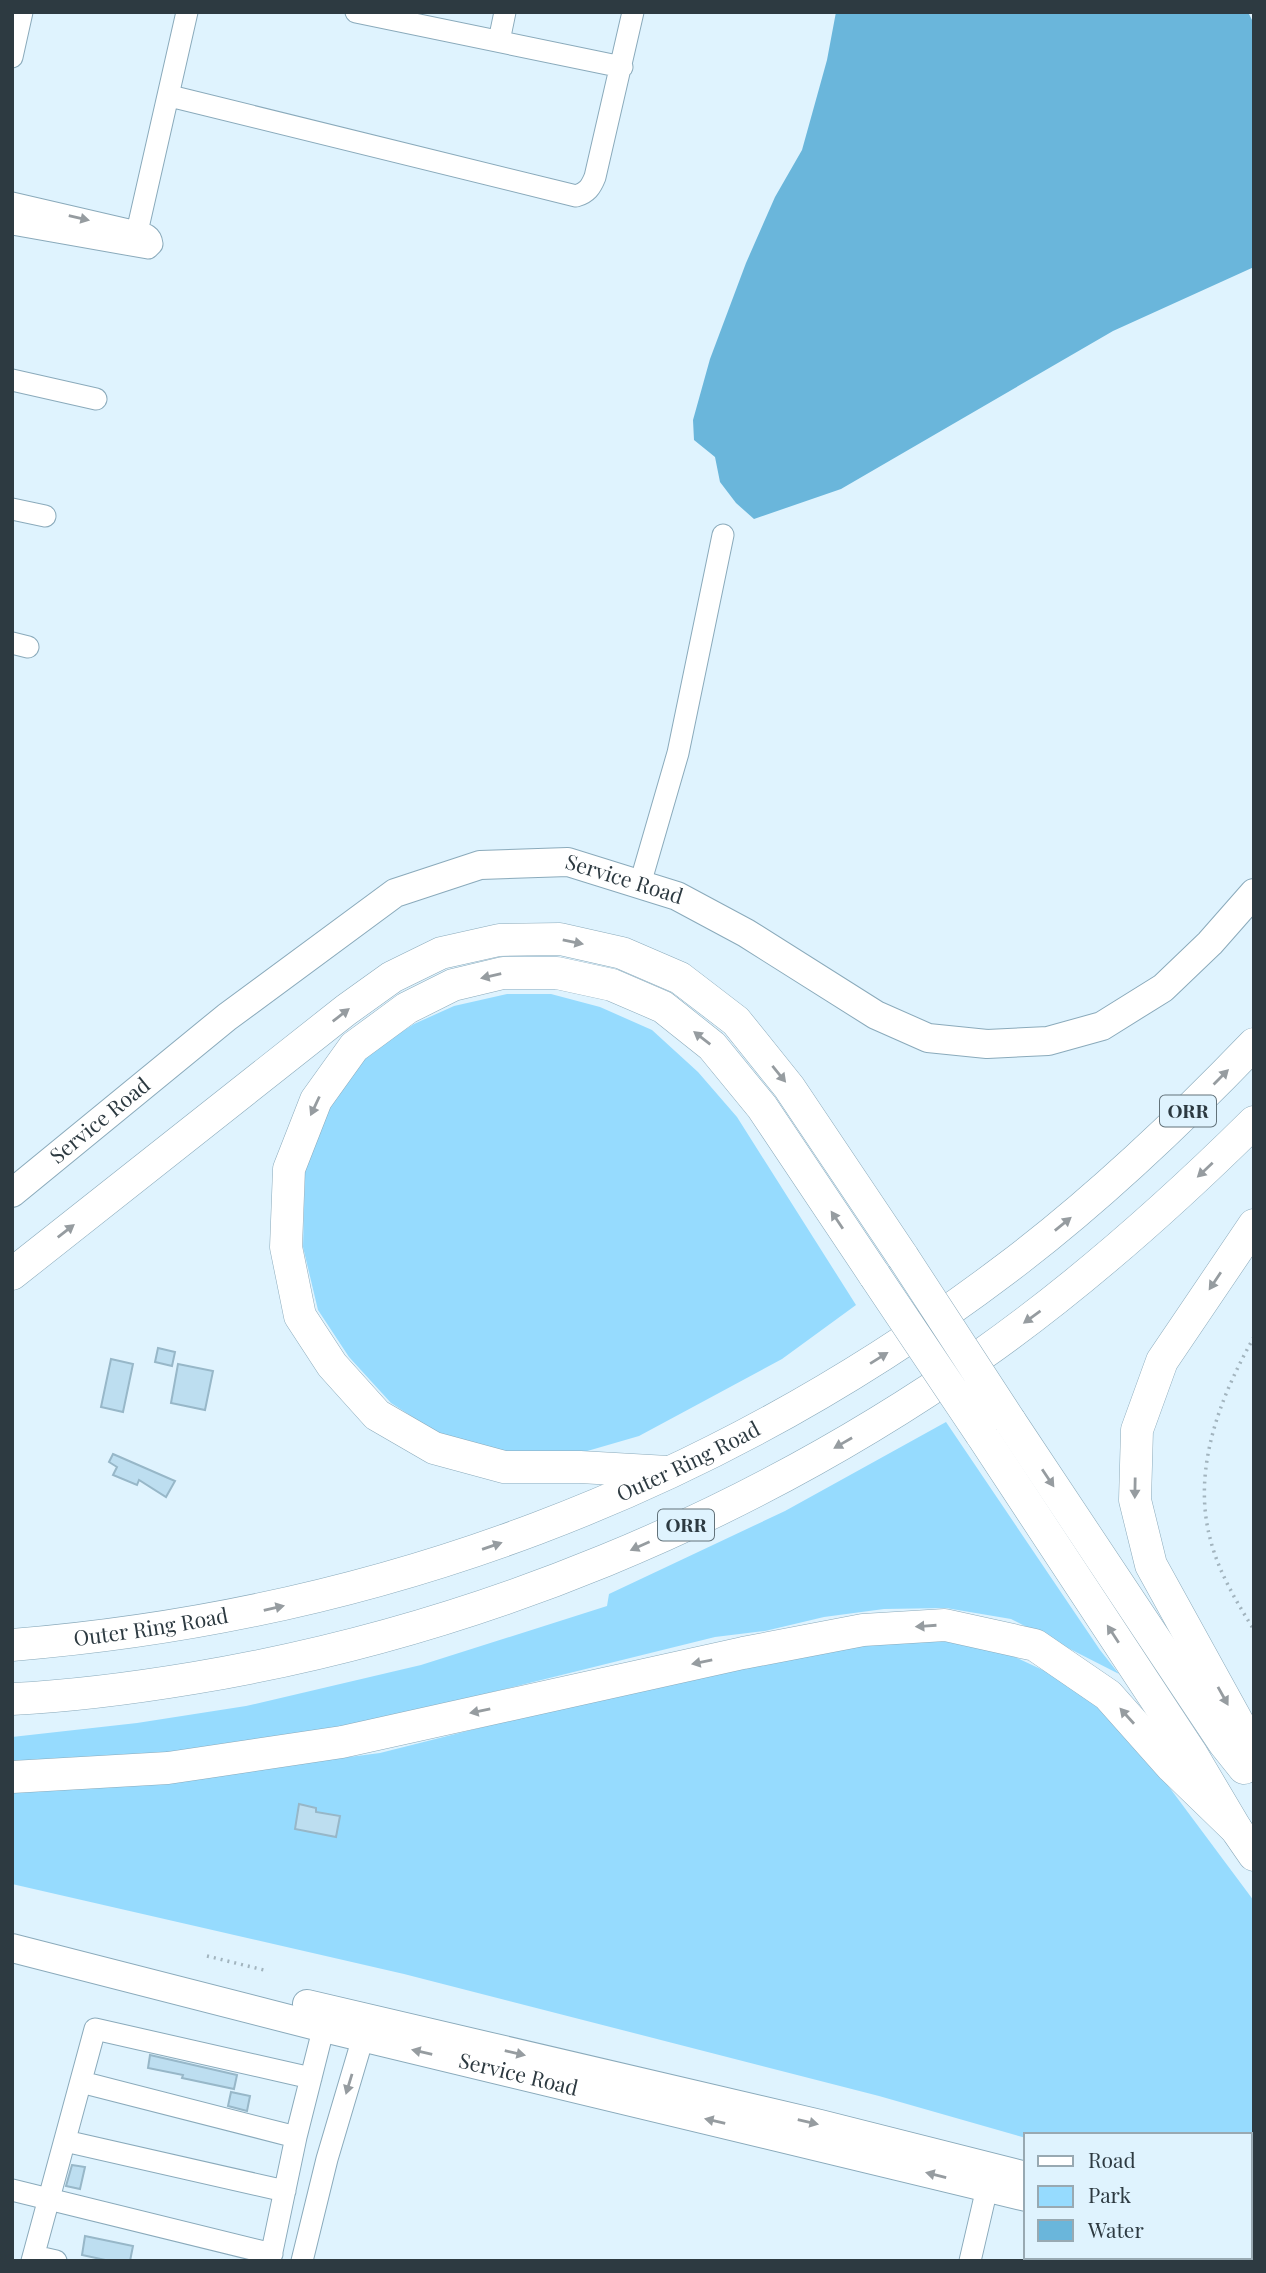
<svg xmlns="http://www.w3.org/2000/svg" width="1266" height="2273" font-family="'Playfair Display',serif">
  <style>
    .green { fill: #96dbfe }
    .water { fill: #6ab6db }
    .building { fill: #bddef0; stroke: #97b7c8; stroke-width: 2 }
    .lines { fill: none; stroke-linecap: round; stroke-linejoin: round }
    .minor-casing { stroke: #8aaabb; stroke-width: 23 }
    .major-casing { stroke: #8aaabb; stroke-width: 30 }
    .highway-casing { stroke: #8aaabb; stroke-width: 33 }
    .path { stroke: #a2b4be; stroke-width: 3.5; stroke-dasharray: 2 5; stroke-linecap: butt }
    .minor { stroke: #fff; stroke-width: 21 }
    .major { stroke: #fff; stroke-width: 28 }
    .highway { stroke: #fff; stroke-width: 32 }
    .highway-bridge-casing { stroke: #8aaabb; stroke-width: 33; stroke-linecap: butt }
    .highway-bridge { stroke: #fff; stroke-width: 32 }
    .oneway { fill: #969ca0 }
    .labels { text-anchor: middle; stroke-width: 5; stroke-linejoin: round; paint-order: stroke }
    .shield { fill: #dff3fe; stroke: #62727a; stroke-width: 2 }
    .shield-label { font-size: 19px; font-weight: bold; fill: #2d3a41 }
    .street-label { font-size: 21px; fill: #2d3a41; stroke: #dff3fe }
  </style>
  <rect width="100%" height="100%" fill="#dff3fe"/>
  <path class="green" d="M507 994H551L600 1007 652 1030 698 1072 737 1117 856 1305 782 1359 639 1436 577 1454 504 1455 442 1436 391 1403 349 1357 318 1310 303 1247 305 1172 329 1104 364 1056 414 1024 454 1006Z
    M946 1422 1100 1650 1119 1674 1011 1619 946 1608 884 1609 824 1617 765 1631 715 1637 351 1727 192 1752 12 1762V1737L137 1723 246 1706 421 1665 607 1606 609 1594 785 1511Z
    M947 1641 1004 1652 1060 1678 1113 1718 1146 1756 1254 1901V2204L1250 2202V2135H1026V2138L879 2096 404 1974 12 1884V1790L265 1768 380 1753 554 1709 663 1687 759 1663 876 1642Z"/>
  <path class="water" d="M836 12H1248L1254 24V267L1113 331 841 489 754 519 736 503 720 482 715 457 694 440 693 420 710 359 746 263 775 197 802 150 827 60Z"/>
  <path class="building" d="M158 1348 175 1352 172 1366 155 1362Z
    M111 1359 133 1364 123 1412 101 1407Z
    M178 1364 213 1371 205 1410 171 1403Z
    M113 1454 175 1481 166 1497 139 1480 137 1485 113 1475 117 1467 109 1462Z
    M299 1804 316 1808V1812L340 1816 336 1837 295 1829Z
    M150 2055 237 2075 234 2089 182 2078 183 2075 148 2068Z
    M231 2092 250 2096 247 2111 228 2106Z
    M72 2165 85 2167 80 2189 66 2186Z
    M85 2236 133 2246 130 2261H110L82 2255Z"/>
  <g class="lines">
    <g class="minor-casing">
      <path id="minor" d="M356 12 622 67
        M499 41 505 12
        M12 57 22 12
        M170 96 576 196C587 193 591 187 595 177L633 12
        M12 203 137 232C145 234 151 235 152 244L148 248 12 224
        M137 232 187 12
        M12 380 96 399
        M12 509 45 516
        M12 643 28 647
        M640 884 678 753 723 535
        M81 2082 296 2137
        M65 2141 285 2191
        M12 2190 272 2254
        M34 2256 56 2261
        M32 2261 95 2029 311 2078
        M270 2261 296 2137 327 2014
        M302 2261 327 2159 367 2024
        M970 2261 987 2188"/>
    </g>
    <g class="major-casing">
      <g id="major">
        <path id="s1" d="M12 1193 227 1017 395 893 480 865 568 862 677 896 746 933 876 1015 928 1038 987 1044 1048 1041 1102 1026 1163 988 1210 943 1254 893"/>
        <path id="s2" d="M12 1948 324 2028 1026 2197"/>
        <path d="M307 2004 820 2124 1026 2176"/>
        <path d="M1250 2238 1254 2239"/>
        <path d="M1239 2257 1252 2261"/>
      </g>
    </g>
    <g class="highway-casing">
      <g id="highway">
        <path d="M1254 1225 1162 1361 1137 1430 1135 1500 1151 1565 1242 1730 1254 1763"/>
        <path d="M12 1274 346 1010 392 977 441 953 499 940 560 939 622 953 680 978 736 1021 789 1087 903 1257"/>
        <path d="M1010 1421 1224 1743 1244 1768"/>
        <path d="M981 1434 1191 1753 1236 1829 1254 1855"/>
        <path d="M668 1472 580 1467H504L434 1448 377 1415 332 1365 300 1316 286 1247 289 1169 316 1100 354 1047 407 1008 453 985 503 973H557L612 985 663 1007 712 1046 762 1107 875 1276"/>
        <path id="s3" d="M12 1645C378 1615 714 1490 1007 1268 1096 1201 1177 1124 1254 1044"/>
        <path d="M12 1699C73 1696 134 1688 194 1678 476 1631 747 1519 981 1355 1079 1286 1169 1206 1254 1122"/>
        <path d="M12 1777 168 1768 342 1742 743 1653 863 1630 945 1625 1035 1645 1108 1695 1172 1767 1236 1829"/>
      </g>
    </g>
    <path class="path" d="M1254 1337C1220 1397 1192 1469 1210 1538 1218 1571 1236 1601 1254 1630
      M207 1956 264 1970"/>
    <use href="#minor" class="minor"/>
    <use href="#major" class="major"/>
    <use href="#highway" class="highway"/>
    <g class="highway-bridge-casing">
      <path id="highway-bridge" d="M903 1257 1010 1421
        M875 1276 981 1434"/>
    </g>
    <use href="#highway-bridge" class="highway-bridge"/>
  </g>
  <defs><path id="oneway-solid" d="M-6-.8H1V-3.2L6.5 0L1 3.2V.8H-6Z" transform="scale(1.75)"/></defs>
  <g class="oneway">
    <use href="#oneway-solid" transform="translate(79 218) rotate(13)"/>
    <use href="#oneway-solid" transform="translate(573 942) rotate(12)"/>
    <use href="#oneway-solid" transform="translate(491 976) rotate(167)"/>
    <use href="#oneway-solid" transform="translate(341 1015) rotate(-38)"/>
    <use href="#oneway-solid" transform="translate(702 1038) rotate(-142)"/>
    <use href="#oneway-solid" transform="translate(779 1074) rotate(51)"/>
    <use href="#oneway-solid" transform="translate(1221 1077) rotate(-45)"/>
    <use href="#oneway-solid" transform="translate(315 1106) rotate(115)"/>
    <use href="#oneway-solid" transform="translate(1205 1170) rotate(137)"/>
    <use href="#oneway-solid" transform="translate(837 1220) rotate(-124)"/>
    <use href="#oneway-solid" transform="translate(1063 1224) rotate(-39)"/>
    <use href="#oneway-solid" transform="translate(66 1231) rotate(-38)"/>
    <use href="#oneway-solid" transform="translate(1215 1281) rotate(124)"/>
    <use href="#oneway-solid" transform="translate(1032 1317) rotate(144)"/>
    <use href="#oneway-solid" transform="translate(879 1358) rotate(-32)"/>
    <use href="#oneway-solid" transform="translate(843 1443) rotate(150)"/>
    <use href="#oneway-solid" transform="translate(1048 1478) rotate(56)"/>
    <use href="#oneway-solid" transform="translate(1135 1488) rotate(91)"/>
    <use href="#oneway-solid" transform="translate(492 1546) rotate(-19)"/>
    <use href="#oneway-solid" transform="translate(640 1546) rotate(156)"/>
    <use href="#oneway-solid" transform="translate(274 1608) rotate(-13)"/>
    <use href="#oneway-solid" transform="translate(926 1626) rotate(176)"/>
    <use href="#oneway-solid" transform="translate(1113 1634) rotate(-123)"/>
    <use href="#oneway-solid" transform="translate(702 1662) rotate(168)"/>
    <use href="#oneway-solid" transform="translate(1223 1696) rotate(61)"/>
    <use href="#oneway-solid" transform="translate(480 1711) rotate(168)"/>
    <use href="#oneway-solid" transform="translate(1127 1716) rotate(-132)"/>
    <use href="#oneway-solid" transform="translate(422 2052) rotate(-167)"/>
    <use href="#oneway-solid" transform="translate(515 2053) rotate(13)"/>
    <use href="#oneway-solid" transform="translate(349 2084) rotate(107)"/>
    <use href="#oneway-solid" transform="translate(715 2121) rotate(-167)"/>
    <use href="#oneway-solid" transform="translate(808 2122) rotate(13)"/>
    <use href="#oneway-solid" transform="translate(936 2175) rotate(-166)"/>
  </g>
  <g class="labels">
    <g class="shield">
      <rect x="1160" y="1095.5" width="56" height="31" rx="5"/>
      <rect x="658" y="1509.5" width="56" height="31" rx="5"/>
    </g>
    <g class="shield-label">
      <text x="1188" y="1118">ORR</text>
      <text x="686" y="1532">ORR</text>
    </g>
    <g class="street-label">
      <text dy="7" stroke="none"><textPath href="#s1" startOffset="723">Service Road</textPath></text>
      <text dy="7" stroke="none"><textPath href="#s1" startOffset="114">Service Road</textPath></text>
      <text dy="7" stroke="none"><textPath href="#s3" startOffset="705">Outer Ring Road</textPath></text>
      <text dy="7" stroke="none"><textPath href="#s3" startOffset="140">Outer Ring Road</textPath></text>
      <text dy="7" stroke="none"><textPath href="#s2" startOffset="522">Service Road</textPath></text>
    </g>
  </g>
  <rect width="1266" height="2273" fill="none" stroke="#2d3a41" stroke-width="28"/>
  <rect x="1024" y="2133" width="228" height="126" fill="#dff3fe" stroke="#98a9b2" stroke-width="2"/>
  <rect x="1038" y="2156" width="35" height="10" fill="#ffffff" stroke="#98a9b2" stroke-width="2"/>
  <text x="1088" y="2168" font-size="21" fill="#2d3a41">Road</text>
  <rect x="1038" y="2186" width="35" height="21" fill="#96dbfe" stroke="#98a9b2" stroke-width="2"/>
  <text x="1088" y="2203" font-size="21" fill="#2d3a41">Park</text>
  <rect x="1038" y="2220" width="35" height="21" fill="#6ab6db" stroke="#98a9b2" stroke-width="2"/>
  <text x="1088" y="2238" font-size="21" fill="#2d3a41">Water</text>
</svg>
